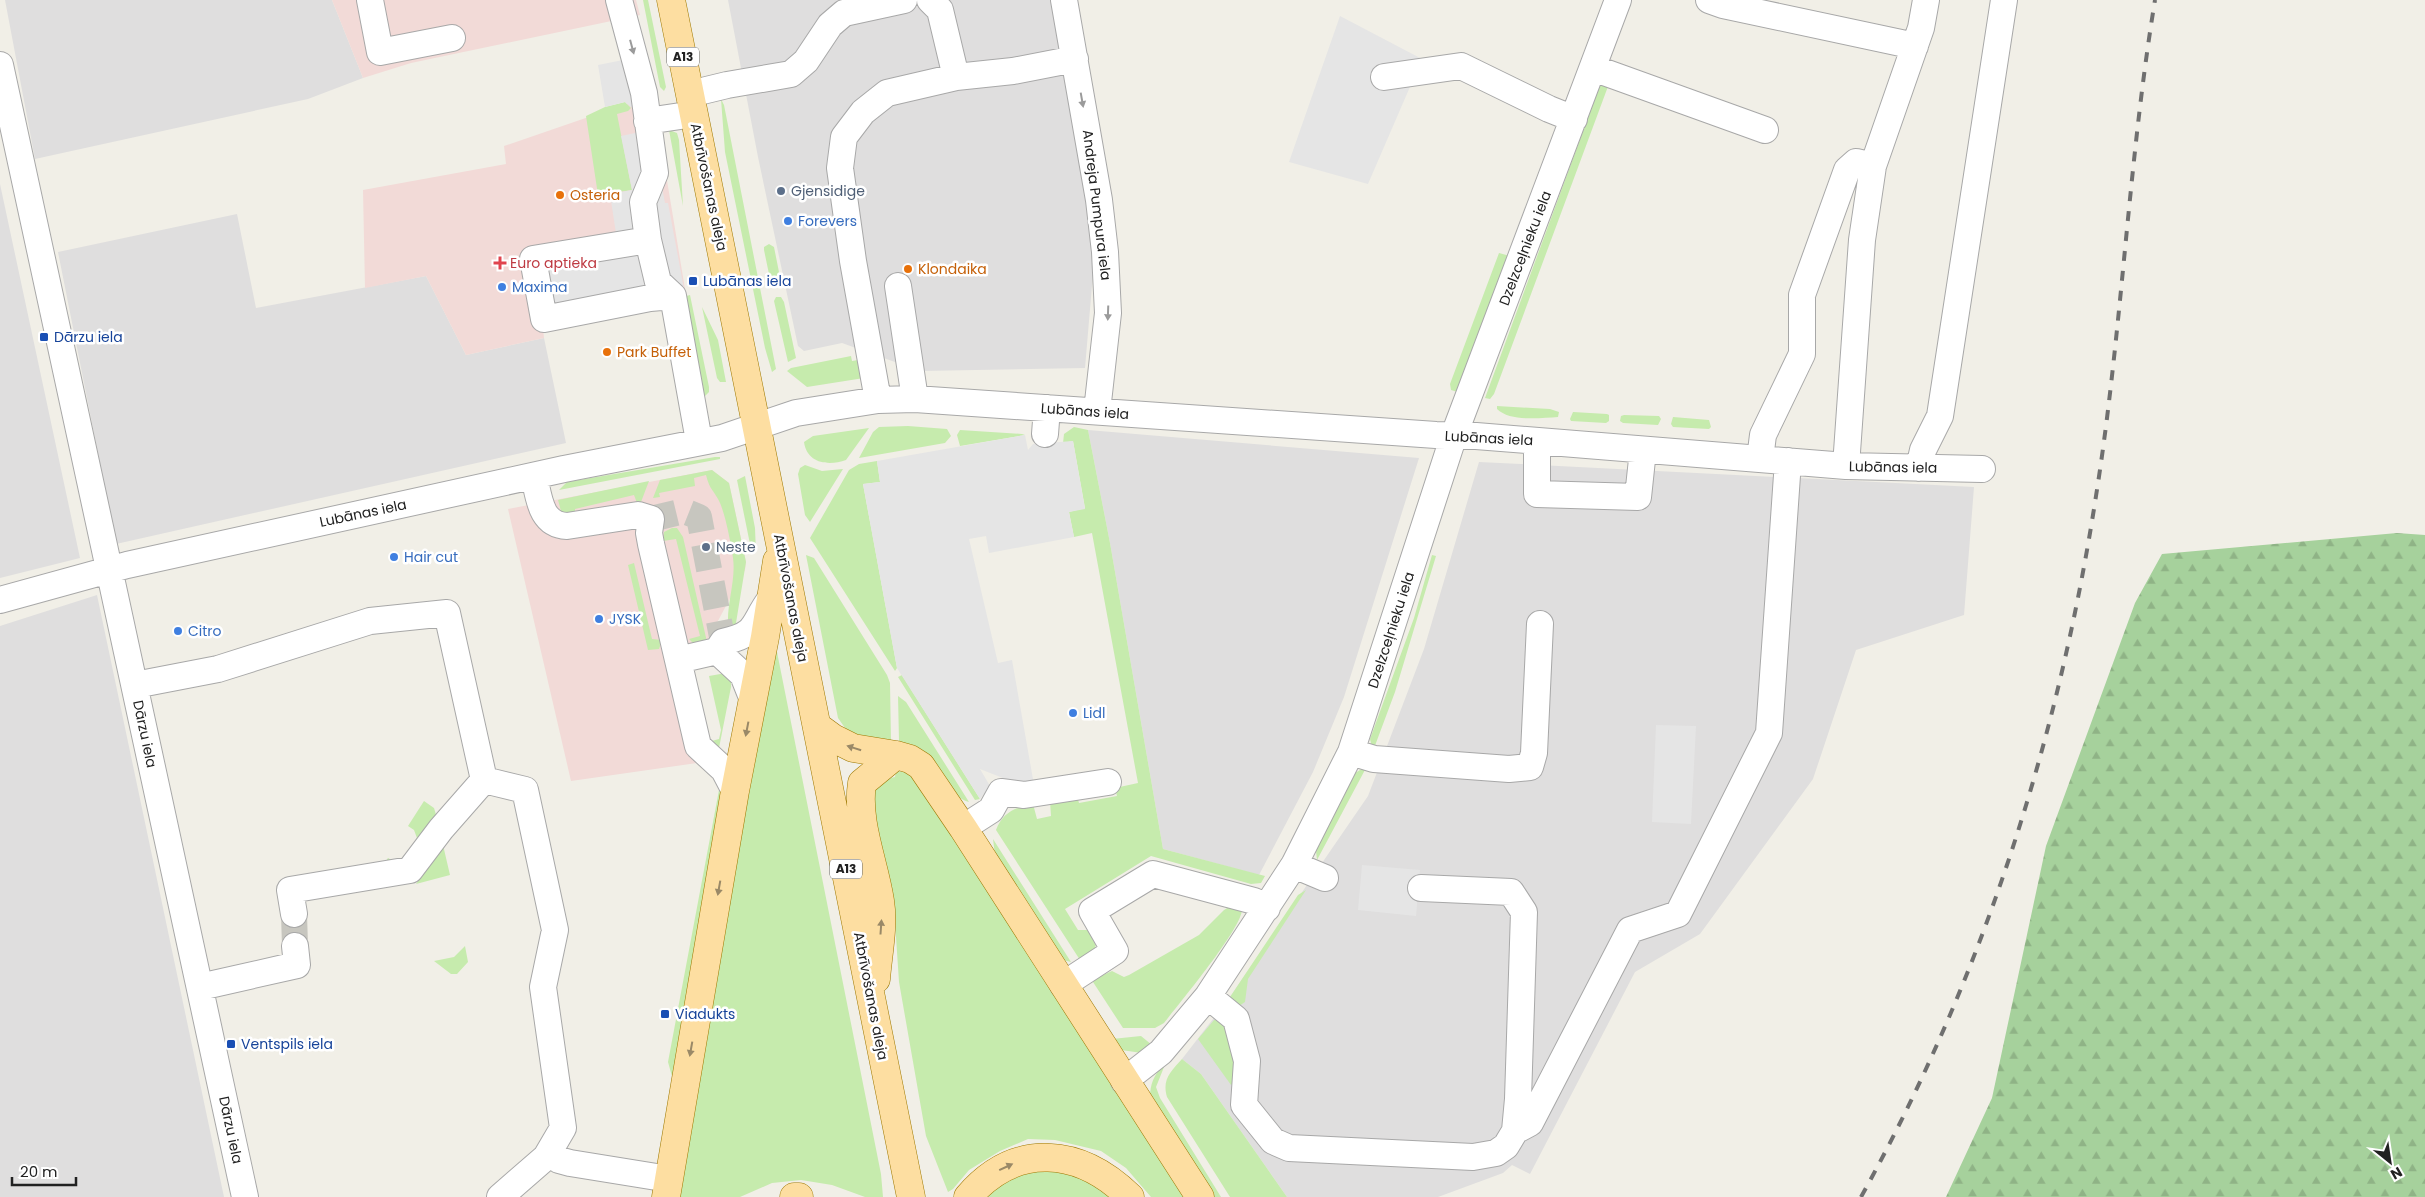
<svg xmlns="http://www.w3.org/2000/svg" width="2425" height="1197" font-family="Poppins,sans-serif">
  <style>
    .residential { fill: #dfdede }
    .commercial { fill: #f2dad7 }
    .grass { fill: #c6ebad }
    .forest { fill: url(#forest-firs) }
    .parking { fill: #e5e5e5 }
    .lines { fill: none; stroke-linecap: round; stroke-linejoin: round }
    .minor-tunnel { stroke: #c7c6bf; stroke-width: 26; stroke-dasharray: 26 13; stroke-linecap: butt }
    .minor-casing { stroke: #a8a8a8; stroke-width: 28 }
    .major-casing { stroke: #9d7800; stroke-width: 29 }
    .minor { stroke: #fff; stroke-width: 26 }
    .major { stroke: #fddea1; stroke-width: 28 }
    .rail { stroke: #6f6f6f; stroke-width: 4; stroke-dasharray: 10 10; stroke-linecap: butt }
    .oneway { fill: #9b9b9b }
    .oneway2 { fill: #9a8967 }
    .service-dot { fill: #5c6f8a; stroke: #fff; stroke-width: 2 }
    .food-dot { fill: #e8710a; stroke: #fff; stroke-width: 2 }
    .shop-dot { fill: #3f7fe0; stroke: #fff; stroke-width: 2 }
    .health-dot { fill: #e0444e; stroke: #fff; stroke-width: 2 }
    .transit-dot { fill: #1a4fb4; stroke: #fff; stroke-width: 2 }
    .labels { text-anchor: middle; stroke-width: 5; stroke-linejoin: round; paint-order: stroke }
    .shield { fill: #fff; stroke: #646464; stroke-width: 1 }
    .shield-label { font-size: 12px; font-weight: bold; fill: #212121 }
    .street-label { font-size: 14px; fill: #212121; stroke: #fff }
    .service-label { font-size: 14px; fill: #4e5e75; stroke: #fff; text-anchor: start }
    .food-label { font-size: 14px; fill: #c56008; stroke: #fff; text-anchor: start }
    .shop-label { font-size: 14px; fill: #366cbe; stroke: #fff; text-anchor: start }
    .health-label { font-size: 14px; fill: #be3a42; stroke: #fff; text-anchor: start }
    .transit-label { font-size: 14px; fill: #164399; stroke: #fff; text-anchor: start }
  </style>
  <defs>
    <pattern id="forest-firs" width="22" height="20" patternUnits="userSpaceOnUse" patternTransform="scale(1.25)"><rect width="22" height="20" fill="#a6d19c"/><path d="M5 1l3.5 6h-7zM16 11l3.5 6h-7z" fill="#8fb386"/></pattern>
  </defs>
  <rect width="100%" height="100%" fill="#f1efe7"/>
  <path class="residential" d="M5 0H332L363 78 308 99 35 159Z
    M728 0H1053L1098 215 1085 368 920 371 842 343 804 351 798 346 758 157Z
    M0 184 80 558 0 578Z
    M237 214 256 308 426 276 466 355 544 338 566 443 116 544 58 252Z
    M1088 430 1419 458 1344 697 1313 772 1259 875 1163 849 1110 543Z
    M1479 462 1974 487 1964 615 1856 650 1813 779 1700 934 1635 972 1530 1174 1512 1165 1503 1173 1438 1197H1287L1201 1074 1182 1059 1230 997 1368 796 1424 649Z
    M97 595 224 1197H0V626Z"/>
  <path class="commercial" d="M332 0H636L640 15 411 63 363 78Z
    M635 101 654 102 686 295 543 328 544 338 466 355 426 276 365 288 363 190 506 164 504 146Z
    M712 470 729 483 746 562 745 570 693 668 697 763 571 781 508 509Z"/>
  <path class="grass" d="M643 0H648L666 87 664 91 660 87Z
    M1610 81 1494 394 1490 399 1485 398 1600 85Z
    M721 99 724 105 775 364 776 369 772 372 765 348 725 152Z
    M625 102 631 108 628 111 617 114 632 190 598 195 586 116 605 107Z
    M669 130 677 133 679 140 683 206Z
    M769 244 774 247 779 272 775 278 769 274 764 250V247Z
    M1499 253 1510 256 1461 393 1451 390 1450 384Z
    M690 295 709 387V392L704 397 683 297Z
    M776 297H781L784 302 796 358 788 362 774 301Z
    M702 307 718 340 726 382H720L717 378Z
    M851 356 852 361 864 359V378L807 387 787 371 791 368Z
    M1497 406 1550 409 1559 412 1558 417C1541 418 1510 422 1497 409Z
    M1573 412 1607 414 1609 415V421L1606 423 1571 421 1570 419Z
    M1624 415 1659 416 1661 419 1658 425 1623 423 1620 421 1621 416Z
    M1673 417 1709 420 1711 427 1709 429 1673 427 1671 424Z
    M908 426 947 429 951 436 945 443 859 458 873 432 879 427Z
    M1074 427 1088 430 1110 543 1163 849 1265 876 1261 883 1251 884 1151 856 1065 909 1078 930H1089L1096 942 1095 950 1080 960 996 830C1003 812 1016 807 1033 804L1037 819 1051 816 1050 801 1077 796 1079 803 1117 796 1115 788 1138 783 1092 533 1074 537 1069 512 1085 508 1073 441 1063 443 1064 434Z
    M869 428 846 460C829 466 807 464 804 442L813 436Z
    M960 430 1022 434 1025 435 960 446 957 435Z
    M715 457H720V459L559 490 567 482Z
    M877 461 880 482 863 484 897 668 895 671 810 538 849 470 859 464Z
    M805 465 822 471 843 469 810 522 805 515 798 474 800 468Z
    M712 470 729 483 746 562 735 629 731 628 728 624C727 602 736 580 733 558 731 544 725 511 718 499 712 488 710 490 706 475L694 478 695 486 659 493 660 497 653 498 660 480Z
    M745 476 755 528 756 553 750 544 737 480Z
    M649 481 641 502 637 503 634 495 575 509V512L567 516 561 511 558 500Z
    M672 528H677L683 537 707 642 694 644 689 639 700 636 676 539 663 541 664 532Z
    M806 555 814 558 887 675 890 683 891 743 850 735 838 718Z
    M1432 555 1436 556 1395 692 1373 751 1370 739 1414 618Z
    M634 563 652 639 662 640 659 649 648 650 628 565Z
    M771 652H777L881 1174 883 1197H865L832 1185 801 1180 772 1183 740 1197H680Z
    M726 673 731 680V687L718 753 708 742 719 739 721 730 709 676Z
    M902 675 980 799 975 800 898 677Z
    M898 696 906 702 969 802C939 794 942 744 900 743L899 741Z
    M1365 767 1366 768 1317 860 1316 851 1355 773Z
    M896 771 909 773 918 780 1187 1197H1151L1126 1168 1101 1151 1055 1140 1028 1139 1000 1151 969 1170 953 1189 948 1192 926 1136 899 982 895 922 872 828V790L882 780 895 777Z
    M719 790 723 795 673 1080 668 1062Z
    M424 801 434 808 437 818 406 862 382 867 388 858 395 862 403 860 417 838 414 830 408 826Z
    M993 839 1071 962 1063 960 995 855Z
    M443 845 450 875 416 884Z
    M1306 890 1248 979 1245 1002 1239 1006 1230 997 1298 895Z
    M1232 905 1242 909C1243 927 1178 1005 1164 1023L1155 1028H1123L1093 982 1094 979 1112 971 1124 977 1129 975 1199 935 1224 910Z
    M465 946 468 962 457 974H451L434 961 454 957Z
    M1219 1019 1237 1038 1233 1083 1231 1085 1198 1039 1214 1020Z
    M1141 1036 1152 1045 1142 1053 1121 1050 1112 1039Z
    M1182 1059 1201 1074 1287 1197H1230L1167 1097C1162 1080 1170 1072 1182 1059Z
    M1163 1065 1164 1067 1156 1087 1160 1098 1221 1197H1211L1150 1098C1150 1084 1154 1075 1163 1065Z
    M1037 1168 1072 1170 1115 1197H983L992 1188Z"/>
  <path class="forest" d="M2397 533 2425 535V1197H1946L1992 1098 2046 846 2135 603 2162 554Z"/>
  <path class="parking" d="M1340 16 1422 59 1368 184 1289 162Z
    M633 58 642 104 631 107 625 102 605 107 598 65Z
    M654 129V145L665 203H668L684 289 677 299 542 326 531 254 617 240 610 194 632 190 621 136Z
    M1025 435 1028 450 1033 444 1073 441 1085 509 1069 512 1074 537 989 553 986 536 969 539 998 663 1012 660 1034 785 1013 782 980 769 990 786 980 799 897 668 863 484 880 482 877 461Z
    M1656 725 1696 726 1691 824 1652 822Z
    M1362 865 1420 870 1416 916 1358 910Z"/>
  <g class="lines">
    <path class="minor-tunnel" d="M651 519 684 511 699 517 723 642
      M294 914 295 946"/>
    <g class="minor-casing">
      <path id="minor" d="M370 0 380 52 452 38
        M619 0 644 93 655 173 643 202 648 240 658 282 673 296 699 441
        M930 0 940 10 956 77
        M1064 0 1099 200 1105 252 1108 313 1097 411
        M1709 0 1723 5 1915 46
        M0 65 245 1197
        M1593 68 1765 130
        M1384 77 1461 66 1549 109 1574 119
        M690 94 727 85 791 74 806 61 830 25 844 13 904 0
        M647 121 694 114
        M648 240 533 259 544 319 650 298 673 296
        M898 286 915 399
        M878 400 853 261 840 168 844 137 863 112 887 93 956 77 1013 71 1075 59
        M1045 434 1047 408
        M1537 441V494L1638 497 1643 450
        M1760 459 1763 435 1802 354V295L1847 170 1856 162 1873 166
        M1846 466 1862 240 1873 166 1921 28 1926 0
        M1919 468 1923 450 1940 416 2004 0
        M534 476C539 497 540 525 567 526L638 515 651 519 649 533 651 544 678 660 717 651 723 642C759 634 751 625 771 598
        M0 600 127 565 564 469 722 438 796 413 878 400 915 399 1436 435 1476 436 1846 466 1982 469
        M717 651 743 675 753 700
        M678 660 698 746 724 770 735 791
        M135 685 218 669 370 621 447 613 484 780 525 790 555 930 543 987 563 1128 546 1157 500 1197
        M1351 752 1374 759 1509 769 1530 767 1534 753 1540 624
        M963 828 991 810 1001 792 1024 795 1108 782
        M1294 865 1325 878
        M294 914 290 890 410 870 441 829 484 780
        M1063 985 1115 951 1092 911 1153 874 1254 901 1267 908
        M200 987 297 965 295 946
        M1208 996 1236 1019 1247 1061 1244 1105 1273 1141 1289 1148 1473 1157 1496 1153 1506 1146 1515 1131 1518 1099 1524 912 1511 892 1421 888
        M1124 1081 1161 1052 1208 996 1294 865 1351 752 1454 435 1618 0
        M1515 1131 1530 1123 1630 930 1678 914 1769 733 1788 461
        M549 1152 559 1160 570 1163 669 1179"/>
    </g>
    <g class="major-casing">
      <path id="major" d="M671 0 911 1197
        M818 727 833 738 853 748 896 755 910 759 921 766 963 828 1200 1197
        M876 979C878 954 884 926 880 901 874 862 856 822 862 783L896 755
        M666 1197 735 791 765 637 777 561
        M794 1197H799
        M968 1197C1016 1141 1080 1148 1130 1197"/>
    </g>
    <use href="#minor" class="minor"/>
    <use href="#major" class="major"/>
    <path class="rail" d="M1861 1197C1982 979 2058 742 2096 496 2122 332 2128 164 2155 0"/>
  </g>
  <defs><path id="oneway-solid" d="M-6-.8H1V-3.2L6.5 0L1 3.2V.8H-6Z" transform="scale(1.25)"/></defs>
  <g class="oneway">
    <use href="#oneway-solid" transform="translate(632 47) rotate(75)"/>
    <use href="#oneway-solid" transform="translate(1082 100) rotate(80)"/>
    <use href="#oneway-solid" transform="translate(1108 313) rotate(92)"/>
  </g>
  <g class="oneway2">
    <use href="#oneway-solid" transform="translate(747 729) rotate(101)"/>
    <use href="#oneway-solid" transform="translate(854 748) rotate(-162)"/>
    <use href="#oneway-solid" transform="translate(719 888) rotate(100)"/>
    <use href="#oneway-solid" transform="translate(881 927) rotate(-86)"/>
    <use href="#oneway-solid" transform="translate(691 1049) rotate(100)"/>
    <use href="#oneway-solid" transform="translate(1006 1167) rotate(-25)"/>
  </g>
  <g class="service-dot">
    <circle cx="781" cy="191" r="5"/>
    <circle cx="706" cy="547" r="5"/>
  </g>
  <g class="food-dot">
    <circle cx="560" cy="195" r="5"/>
    <circle cx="908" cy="269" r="5"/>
    <circle cx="607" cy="352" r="5"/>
  </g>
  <g class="shop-dot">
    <circle cx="788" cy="221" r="5"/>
    <circle cx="502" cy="287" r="5"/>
    <circle cx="394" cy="557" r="5"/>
    <circle cx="599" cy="619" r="5"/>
    <circle cx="178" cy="631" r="5"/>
    <circle cx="1073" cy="713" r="5"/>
  </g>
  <path class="health-dot" d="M497.5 255.5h5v5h5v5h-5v5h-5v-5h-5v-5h5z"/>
  <g class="transit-dot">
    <rect x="688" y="276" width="10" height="10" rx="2.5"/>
    <rect x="39" y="332" width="10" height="10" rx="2.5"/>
    <rect x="660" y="1009" width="10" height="10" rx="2.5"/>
    <rect x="226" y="1039" width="10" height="10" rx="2.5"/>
  </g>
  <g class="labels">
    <g class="shield">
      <rect x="667" y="47.5" width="32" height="19" rx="4"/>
      <rect x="830" y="859.5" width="32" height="19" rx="4"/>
    </g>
    <g class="shield-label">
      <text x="683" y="61">A13</text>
      <text x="846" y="873">A13</text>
    </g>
    <g class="street-label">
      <text transform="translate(709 187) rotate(78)" y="5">Atbrīvošanas aleja</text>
      <text transform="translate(1097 205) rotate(83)" y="5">Andreja Pumpura iela</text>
      <text transform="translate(1525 248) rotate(-69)" y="5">Dzelzceļnieku iela</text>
      <text transform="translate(1085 411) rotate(4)" y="5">Lubānas iela</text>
      <text transform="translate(1489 438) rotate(3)" y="5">Lubānas iela</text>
      <text transform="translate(1893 467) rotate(1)" y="5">Lubānas iela</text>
      <text transform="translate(363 513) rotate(-12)" y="5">Lubānas iela</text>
      <text transform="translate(791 598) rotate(79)" y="5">Atbrīvošanas aleja</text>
      <text transform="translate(1391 630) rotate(-72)" y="5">Dzelzceļnieku iela</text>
      <text transform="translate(145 734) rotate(78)" y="5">Dārzu iela</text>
      <text transform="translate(871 996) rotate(79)" y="5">Atbrīvošanas aleja</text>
      <text transform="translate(231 1130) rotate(78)" y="5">Dārzu iela</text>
    </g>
    <g class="service-label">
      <text x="791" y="196">Gjensidige</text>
      <text x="716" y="552">Neste</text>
    </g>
    <g class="food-label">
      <text x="570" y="200">Osteria</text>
      <text x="918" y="274">Klondaika</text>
      <text x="617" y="357">Park Buffet</text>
    </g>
    <g class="shop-label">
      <text x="798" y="226">Forevers</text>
      <text x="512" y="292">Maxima</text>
      <text x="404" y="562">Hair cut</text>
      <text x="609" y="624">JYSK</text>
      <text x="188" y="636">Citro</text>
      <text x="1083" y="718">Lidl</text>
    </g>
    <g class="health-label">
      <text x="510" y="268">Euro aptieka</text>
    </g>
    <g class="transit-label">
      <text x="703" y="286">Lubānas iela</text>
      <text x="54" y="342">Dārzu iela</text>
      <text x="675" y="1019">Viadukts</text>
      <text x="241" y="1049">Ventspils iela</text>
    </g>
  </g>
  <g transform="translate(2390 1162) rotate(150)" stroke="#ffffff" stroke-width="4" paint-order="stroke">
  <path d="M0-4L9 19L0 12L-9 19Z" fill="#212121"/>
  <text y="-8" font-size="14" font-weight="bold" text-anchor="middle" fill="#212121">N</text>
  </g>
  <path d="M12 1177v8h64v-8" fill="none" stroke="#212121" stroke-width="2.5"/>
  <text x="20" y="1177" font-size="15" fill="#212121" stroke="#ffffff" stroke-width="4" paint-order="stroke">20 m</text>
</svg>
